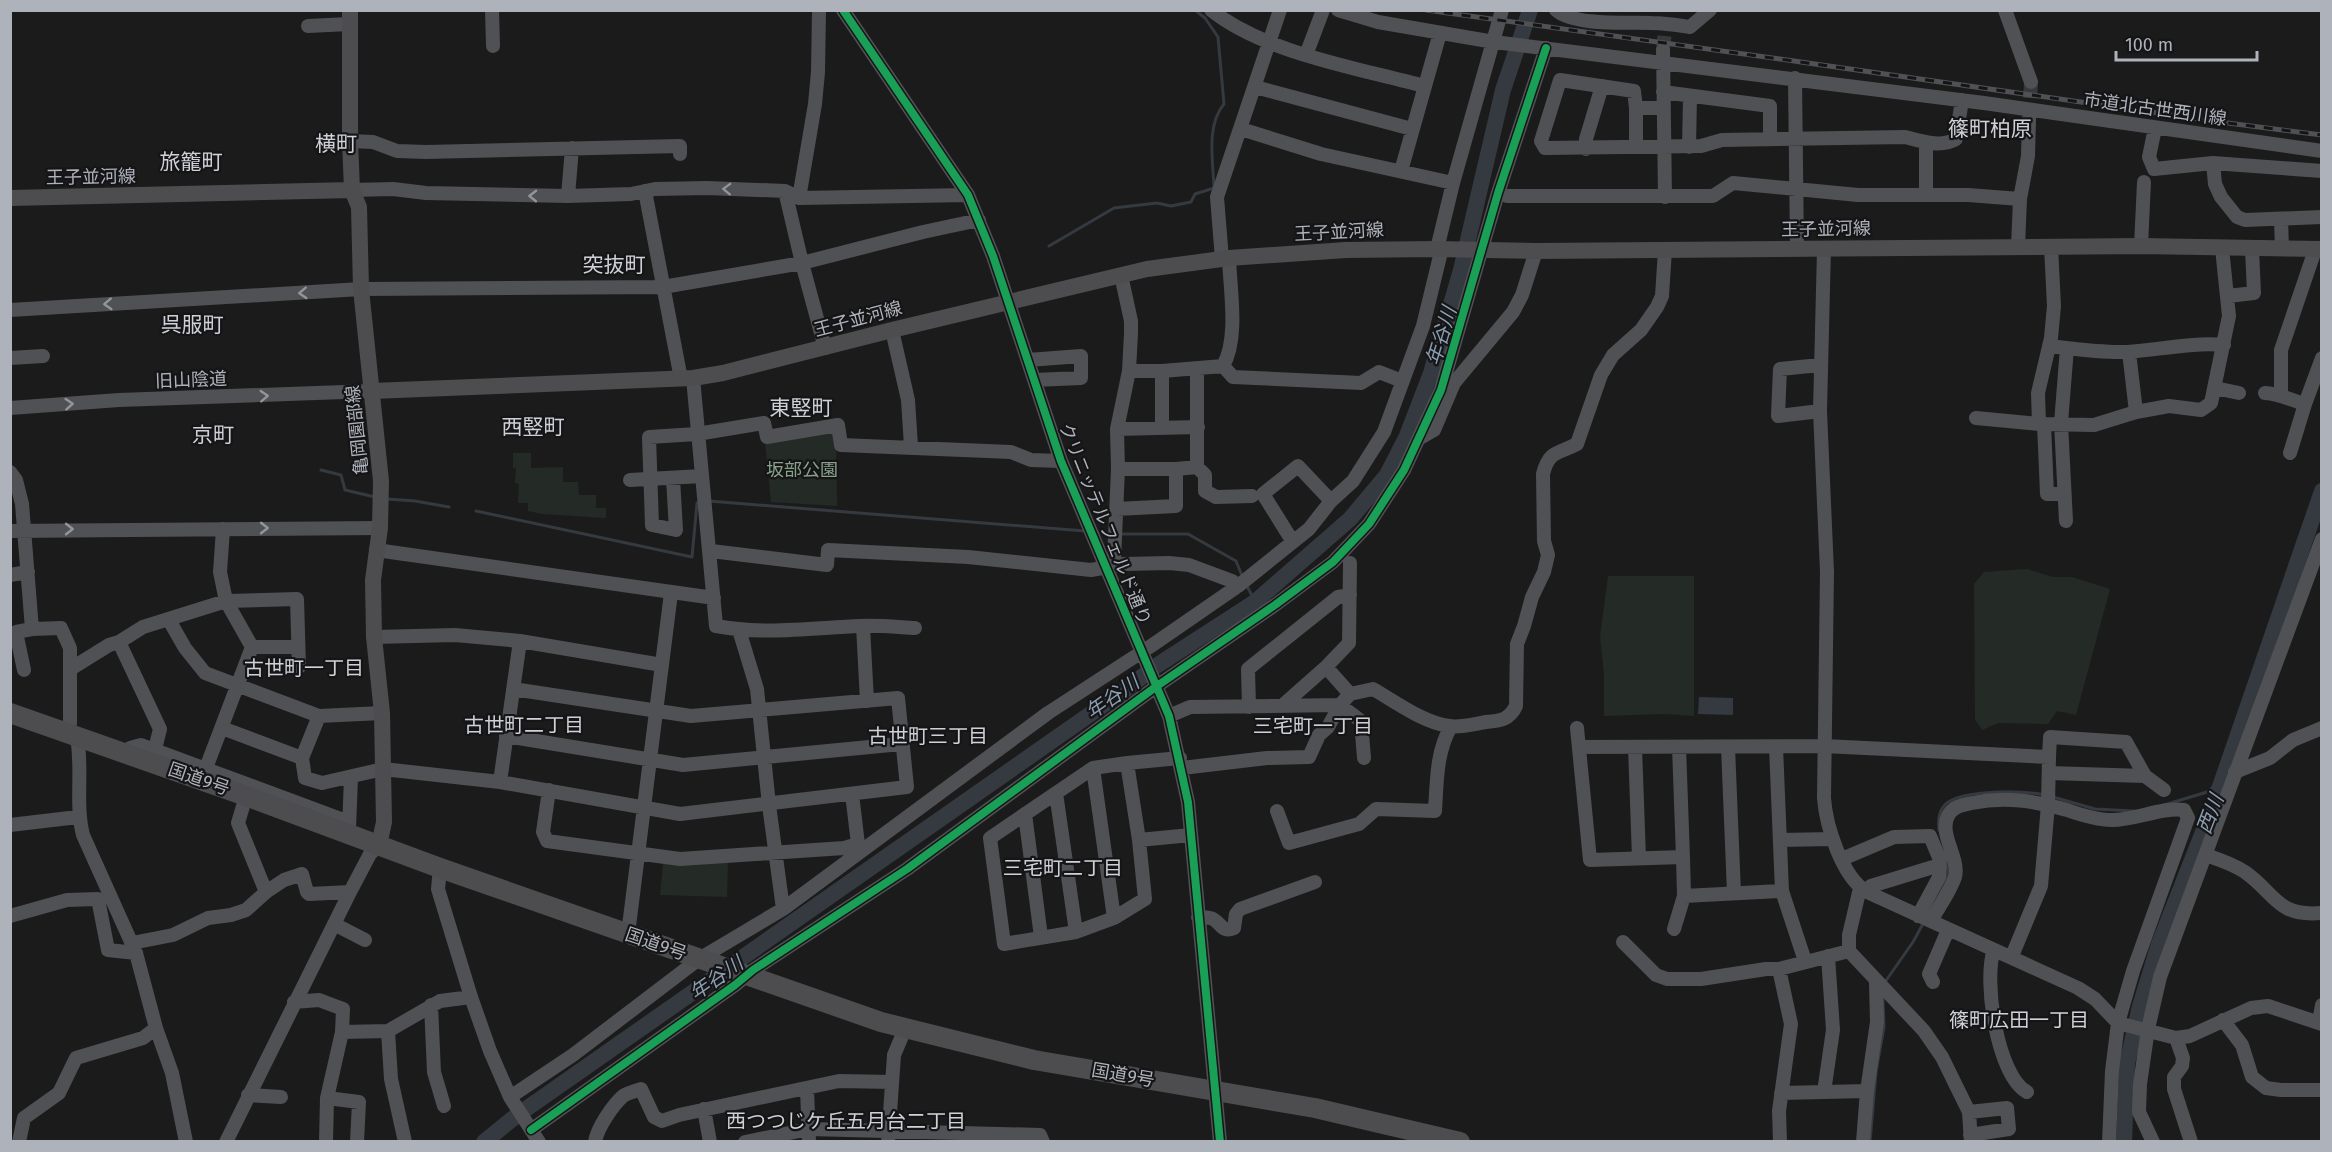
<svg xmlns="http://www.w3.org/2000/svg" width="2332" height="1152" font-family="'Fira Sans','Noto Sans JP',sans-serif">
  <style>
    .green { fill: #242a25 }
    .water { fill: #343a40 }
    .lines { fill: none; stroke-linecap: round; stroke-linejoin: round }
    .stream { stroke: #343a40; stroke-width: 3 }
    .river { stroke: #343a40; stroke-width: 16 }
    .minor-tunnel { stroke: #38393b; stroke-width: 14; stroke-dasharray: 14 7; stroke-linecap: butt }
    .minor { stroke: #505154; stroke-width: 14 }
    .major { stroke: #4d4d50; stroke-width: 16 }
    .highway { stroke: #4d4d50; stroke-width: 20 }
    .rail-casing { stroke: #505154; stroke-width: 5 }
    .rail { stroke: #151517; stroke-width: 3; stroke-dasharray: 9; stroke-linecap: butt }
    .cycleway-casing { stroke: #151517; stroke-width: 11 }
    .cycleway { stroke: #1a9f57; stroke-width: 8 }
    .oneway { stroke: #92959b }
    .labels { text-anchor: middle; stroke-width: 4.5; stroke-linejoin: round; paint-order: stroke }
    .street-label { font-size: 18px; fill: #aeb2ba; stroke: #151517 }
    .park-label { font-size: 18px; fill: #88a28a; stroke: #151517 }
    .water-label { font-size: 20px; font-style: italic; fill: #8a9eb0; stroke: #151517 }
    .neighbourhood-label { font-size: 20px; fill: #cfd1d6; stroke: #151517 }
    .quarter-label { font-size: 21px; fill: #cfd1d6; stroke: #151517 }
  </style>
  <rect width="100%" height="100%" fill="#1b1b1b"/>
  <path class="green" d="M836 432 837 506 771 502 765 442Z
    M513 453H531V468L563 467V482H578L579 495H596V508H606V518L542 514 528 511V503H518L519 484 515 483 516 468H513Z
    M2027 569 2053 577H2072L2110 589 2076 715 2057 711 2048 724 1998 723 1982 730 1975 720 1974 584 1984 572Z
    M1608 576H1694V716L1663 714 1604 716V675L1600 637Z
    M728 861 727 897 660 895 663 864H678Z"/>
  <path class="water" d="M1699 697 1733 698V715L1698 714Z"/>
  <g class="lines">
    <path class="stream" d="M1049 246 1114 208 1157 203 1171 206 1191 202 1195 194 1214 188C1213 161 1206 125 1224 104L1218 37 1205 18 1195 10
      M321 470 341 475 345 490 375 497
      M387 499 415 501 449 507
      M709 501 1085 531
      M476 511 692 557 697 503 699 502
      M1095 532 1112 534
      M1118 534H1188L1236 561 1243 578
      M1246 584 1255 602
      M2053 797 2095 809 2134 811
      M2164 805 2207 792 2223 779
      M1939 830C1938 822 1938 814 1943 807 1955 789 2023 790 2044 795
      M1931 908 1947 877 1948 862
      M1885 982 1913 942 1924 922
      M1870 1142 1876 1072 1884 1027 1883 1000"/>
    <path class="river" d="M484 1142 516 1116 1129 687 1153 668 1255 602 1350 519 1387 475 1406 438 1431 373 1461 270 1503 90 1530 10
      M2124 1142 2127 1064 2140 1006 2159 944 2214 804 2322 491"/>
    <path class="minor-tunnel" d="M1663 50 1665 31
      M2029 119 2031 82"/>
    <path class="minor" d="M492 10 493 46
      M843 10 968 195 993 256 1061 461 1169 716 1188 802 1220 1142
      M1211 10C1265 53 1358 68 1424 86
      M1338 10 1378 22 1494 42 1984 103 2322 151
      M1556 10C1573 26 1628 22 1652 23 1665 23 1677 25 1690 27L1710 10
      M2005 10 2031 82
      M308 26 349 24
      M1663 50 1665 197
      M1306 55 1323 10
      M1795 78 1797 249
      M1255 87 1412 129
      M1663 92 1770 106V139
      M1636 108 1634 91 1560 80 1541 141 1545 148 1701 146 1722 140 1905 137C1921 141 1941 148 1956 139L1962 100
      M2155 128 2149 157 2154 169 2213 163
      M1241 129 1321 154 1453 183
      M350 141 373 142 397 151 426 152 680 146V154
      M1636 147V108H1663
      M1689 147 1690 96
      M1586 149V139L1602 86
      M1401 171 1440 33
      M2322 171 2213 163 2215 184 2221 197 2237 217 2245 220 2322 217
      M352 190 393 189 426 193 568 196 631 194 655 189 707 188 785 191 799 198 968 195
      M645 191 681 379
      M785 191 802 263 825 348
      M1926 195V142
      M568 196 572 148
      M1507 196H1713L1733 183 1858 195H1968L2020 199
      M799 198 815 104 818 72 819 10
      M2281 219 2282 249
      M2141 246 2144 182
      M2018 247 2020 199 2028 156 2029 119
      M1824 249 1820 411 1827 572 1824 798C1826 826 1842 877 1867 892L2078 988 2095 999 2118 1023 2176 1038 2190 1036 2251 1008 2268 1006 2322 1024
      M1222 259 1217 197 1280 10
      M2228 296 2254 293 2252 249
      M10 310 361 289 663 287 802 263 923 232 979 220
      M892 330 908 400 911 446
      M2049 346C2075 349 2101 353 2127 352 2159 350 2192 342 2224 345
      M2129 352 2136 412
      M10 358 43 356
      M1028 360 1081 356V378L1034 380
      M1223 366C1239 338 1230 290 1229 258
      M1129 371H1162L1223 366 1233 377 1361 383 1379 372 1402 381
      M693 378 716 626C763 635 812 628 860 626 878 625 897 627 915 628
      M2215 388 2239 393
      M2265 393C2281 394 2290 400 2305 404L2322 358
      M2281 394V350L2313 256V249
      M10 408 119 400 372 391
      M1820 411 1778 416 1780 369 1820 365
      M1976 418 2039 424 2094 425 2136 412 2169 406 2201 410 2211 403 2229 316 2222 248
      M2039 424 2038 393 2051 338 2054 306 2051 246
      M2044 424 2047 494H2064
      M1162 428V371
      M1117 429 1198 427
      M1420 438 1434 430 1454 383 1513 312 1522 295 1536 251
      M2290 453 2305 404
      M1197 467 1205 475V491L1216 497 1252 496
      M1118 469H1176L1197 467V369
      M10 472 16 480 22 504 32 629 61 628 70 648V723L67 733
      M673 478 676 530 652 525 649 437 697 434 764 423 767 437 838 425 841 445 1011 452 1031 460 1061 461
      M630 480 702 476
      M1116 509 1176 506V469
      M2066 521 2061 423 2067 348
      M10 531 380 528
      M1293 542 1263 494 1298 466 1331 501
      M376 550 714 598
      M711 551 827 565 828 550 968 557 1091 570 1124 564 1169 563 1189 565 1232 581 1238 586
      M1107 567 1114 560 1118 469 1117 429 1129 371 1131 333V321L1121 275
      M10 575 28 572
      M169 620 185 648 205 673 319 716 382 713
      M863 626 867 701
      M739 630 757 689 769 805 783 909
      M374 637 455 635 520 641 662 665
      M119 642 160 729 155 749
      M252 647H298
      M1326 667 1350 694
      M72 668 109 645 119 642 143 627 226 601 297 599 299 667
      M24 670 16 632 32 629
      M1282 706 1326 667 1349 643 1350 563
      M1249 707 1248 669 1338 597 1350 595
      M319 716 302 758 305 778 322 783 383 769 500 782 680 814 907 787 898 698 691 716 513 689
      M1169 716 1190 707 1340 705 1361 721 1364 758
      M222 728 302 758
      M1577 728 1590 860 1683 857 1684 896 1782 891 1805 961
      M506 736 683 765 901 744
      M77 737C83 770 75 804 83 835L136 953 156 1028 172 1073 186 1142
      M1579 747 1824 746 2049 757 2048 805 2041 886 2012 956
      M1635 747 1639 858
      M1679 747 1683 857
      M1728 747 1734 893
      M1776 747 1782 891
      M126 755 130 748 141 745 349 822
      M2049 757 2050 737 2126 742 2145 776 2164 790
      M1127 763 1139 840 1145 899 1114 918 1076 932 1004 944 990 838 1093 768Z
      M1127 763 1180 758
      M206 768 252 647 226 601 220 572 223 529
      M1093 768 1114 918
      M1182 768 1267 758 1309 757 1319 735 1328 727 1340 705 1350 694 1373 689C1396 702 1422 722 1449 726 1460 728 1474 724 1486 722 1500 721 1509 720 1516 706L1517 644 1524 626 1532 597 1544 572 1548 555 1544 541 1543 474C1549 450 1558 454 1577 444L1601 375 1613 355 1641 330 1657 307 1662 296 1665 250
      M2235 772 2270 758 2293 740 2322 728
      M2049 773 2145 776
      M500 782 520 641
      M549 790 543 832 547 841 680 859 844 848 858 844 852 794
      M1056 793 1076 932
      M246 796 238 823 266 892
      M1277 811 1289 843 1359 824 1376 809 1435 811C1437 781 1436 753 1451 726
      M1025 814 1041 937
      M10 825 78 817
      M349 829 351 777
      M1139 840 1191 835
      M1780 840 1832 839
      M2206 855C2220 860 2233 864 2245 872 2276 894 2277 917 2321 913
      M1842 859 1894 837 1930 836 1940 860 1939 877 1918 916
      M440 868 438 889 471 997 490 1051 510 1097 539 1142
      M1860 888 1849 935V951L1924 1031 1942 1057 1969 1112 1971 1142
      M1867 892 1871 886 1933 867H1940
      M10 916 67 900 98 899 108 950 136 953
      M1198 917C1203 917 1209 917 1213 919 1222 924 1222 933 1234 928L1236 914 1240 909 1315 882
      M1931 921C1938 908 1950 892 1955 877 1960 857 1937 833 1949 814 1954 806 1963 805 1972 803 2006 796 2034 801 2067 810 2081 815 2097 820 2112 820 2136 820 2161 807 2184 810L2188 818 2133 971 2118 1023 2112 1071 2109 1142
      M334 924 365 940
      M1674 929 1684 896
      M628 934 671 593
      M1623 942 1656 975 1667 979H1701L1766 969H1779L1849 951
      M132 943 173 935 208 918 231 915 246 910 266 892 284 880 302 874 307 892 309 894 350 892
      M1994 950C1983 979 1997 1076 2027 1092
      M1779 969 1791 1024 1779 1111 1780 1142
      M1933 982 1929 974 1948 930
      M294 1002 319 1000 343 1009 342 1032 327 1098 326 1142
      M431 1005 434 1072 444 1106
      M2223 1020 2242 1045 2252 1077 2266 1088 2281 1090H2322
      M2319 1022 2322 1005
      M388 1031 391 1079 405 1142
      M342 1032 388 1031 440 1001 471 997
      M2176 1038 2183 1058 2182 1066 2174 1077V1089L2191 1142
      M807 1088 809 1142
      M1824 1092 1833 1030 1828 956
      M1781 1093 1867 1091
      M248 1095 281 1097
      M510 1097 573 1055 699 959 783 909 1048 713 1151 646 1238 586 1309 529 1331 501 1353 481 1384 432 1423 326 1440 256 1437 249 1453 183 1502 10
      M327 1098 359 1102 357 1142
      M704 1109 710 1142
      M1969 1112 2007 1108 2009 1129 1970 1135
      M531 1130 735 985 753 970 907 869 1157 686 1275 605 1333 562 1369 524 1404 470 1441 390 1498 193 1546 48
      M19 1142 24 1118 59 1093 76 1058 143 1038 156 1028
      M226 1142 350 892 370 854 379 845
      M595 1142C597 1128 613 1105 623 1096 627 1093 636 1091 641 1089L654 1117 662 1121 679 1115 839 1081 892 1082
      M745 1142 809 1129 1040 1135 1043 1142
      M888 1142 894 1055 905 1029
      M1863 1142 1867 1091 1877 1022 1876 983
      M2153 1142 2139 1112 2140 1084 2148 1029 2160 977 2322 539"/>
    <path class="major" d="M350 10V141L352 190 359 207 361 289 381 481 380 528 373 580 374 637 382 713 384 822 379 845
      M10 198 352 190
      M372 391 693 378 723 373 892 330 1147 269 1229 258 1346 250 1437 249 1536 251 2141 246 2322 249"/>
    <path class="highway" d="M10 713 246 796 440 868 881 1022 1034 1060 1315 1108 1460 1142"/>
    <g class="rail-casing">
      <path id="rail" d="M1426 10 1787 60 2220 122 2322 135"/>
    </g>
    <use href="#rail" class="rail"/>
    <g class="cycleway-casing">
      <path id="cycleway" d="M843 10 968 195 993 256 1061 461 1169 716 1188 802 1220 1142
        M531 1130 735 985 753 970 907 869 1157 686 1275 605 1333 562 1369 524 1404 470 1441 390 1498 193 1546 48"/>
    </g>
    <use href="#cycleway" class="cycleway"/>
  </g>
  <defs><path id="oneway-chevron" d="M-2-3.5L2.5 0L-2 3.5" fill="none" stroke-width="1.6" stroke-linecap="round" stroke-linejoin="round" transform="scale(1.5)"/></defs>
  <g class="oneway">
    <use href="#oneway-chevron" transform="translate(727 189) rotate(-178)"/>
    <use href="#oneway-chevron" transform="translate(533 196) rotate(-179)"/>
    <use href="#oneway-chevron" transform="translate(303 293) rotate(177)"/>
    <use href="#oneway-chevron" transform="translate(108 304) rotate(177)"/>
    <use href="#oneway-chevron" transform="translate(264 396) rotate(-3)"/>
    <use href="#oneway-chevron" transform="translate(69 404) rotate(-4)"/>
    <use href="#oneway-chevron" transform="translate(264 528)"/>
    <use href="#oneway-chevron" transform="translate(69 529)"/>
  </g>
  <g class="labels">
    <g class="street-label">
      <text transform="translate(2155 109) rotate(8)" y="6">市道北古世西川線</text>
      <text transform="translate(91 177) rotate(-1)" y="6">王子並河線</text>
      <text transform="translate(1826 229) rotate(-1)" y="6">王子並河線</text>
      <text transform="translate(1339 232) rotate(-3)" y="6">王子並河線</text>
      <text transform="translate(858 319) rotate(-15)" y="6">王子並河線</text>
      <text transform="translate(191 380) rotate(-2)" y="6">旧山陰道</text>
      <text transform="translate(357 430) rotate(-96)" y="6">亀岡園部線</text>
      <text transform="translate(1105 524) rotate(68)" y="6">クリニッテルフェルド通り</text>
      <text transform="translate(199 779) rotate(19)" y="6">国道9号</text>
      <text transform="translate(656 944) rotate(19)" y="6">国道9号</text>
      <text transform="translate(1123 1075) rotate(10)" y="6">国道9号</text>
    </g>
    <g class="park-label">
      <text x="802" y="476">坂部公園</text>
    </g>
    <g class="water-label">
      <text transform="translate(1441 336) rotate(-73)" y="7">年谷川</text>
      <text transform="translate(1112 697) rotate(-35)" y="7">年谷川</text>
      <text transform="translate(2210 814) rotate(-69)" y="7">西川</text>
      <text transform="translate(716 978) rotate(-35)" y="7">年谷川</text>
    </g>
    <g class="neighbourhood-label">
      <text x="304" y="675">古世町一丁目</text>
      <text x="524" y="732">古世町二丁目</text>
      <text x="1313" y="733">三宅町一丁目</text>
      <text x="928" y="743">古世町三丁目</text>
      <text x="1063" y="875">三宅町二丁目</text>
      <text x="2019" y="1027">篠町広田一丁目</text>
      <text x="846" y="1128">西つつじケ丘五月台二丁目</text>
    </g>
    <g class="quarter-label">
      <text x="1990" y="136">篠町柏原</text>
      <text x="336" y="151">横町</text>
      <text x="191" y="169">旅籠町</text>
      <text x="614" y="272">突抜町</text>
      <text x="192" y="332">呉服町</text>
      <text x="801" y="415">東竪町</text>
      <text x="533" y="434">西竪町</text>
      <text x="213" y="442">京町</text>
    </g>
  </g>
  <rect width="2332" height="1152" fill="none" stroke="#aeb2ba" stroke-width="24"/>
  <path d="M2116 51v9h141v-9" fill="none" stroke="#aeb2ba" stroke-width="3"/>
  <text x="2125" y="51" font-size="18" fill="#aeb2ba" stroke="#151517" stroke-width="4.5" paint-order="stroke">100 m</text>
</svg>
